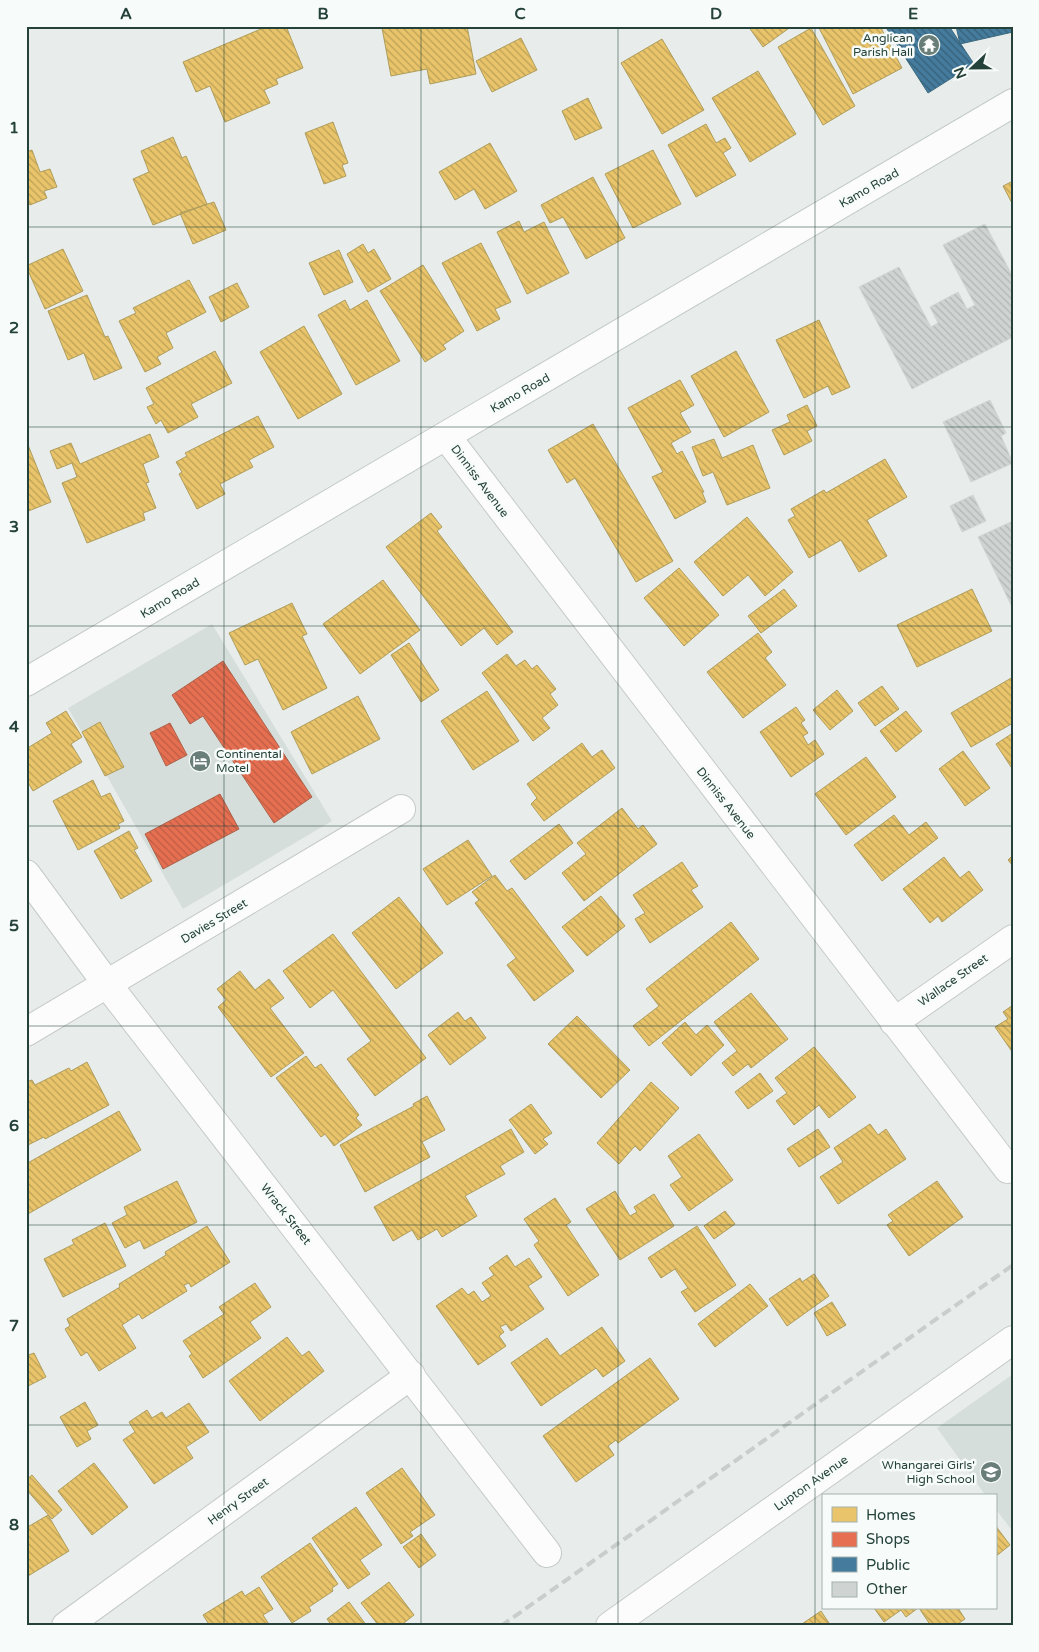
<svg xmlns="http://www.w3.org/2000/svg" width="1039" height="1652" font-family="'Varela Round',sans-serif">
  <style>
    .built { fill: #d6dedb }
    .homes { fill: url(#homes-back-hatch); stroke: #ae9d5c }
    .shops { fill: url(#shops-back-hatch); stroke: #ac624a }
    .public { fill: url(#public-back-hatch); stroke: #3b6a7f }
    .building { fill: url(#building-back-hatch); stroke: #d1d6d4 }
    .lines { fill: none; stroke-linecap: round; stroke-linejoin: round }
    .minor-casing { stroke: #c5cac8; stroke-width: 30 }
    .secondary-casing { stroke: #c3cbc8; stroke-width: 30 }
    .minor { stroke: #fcfcfc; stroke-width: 28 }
    .secondary { stroke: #fcfcfc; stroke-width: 28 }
    .rail { stroke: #c9cdcc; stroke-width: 4; stroke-dasharray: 10 5; stroke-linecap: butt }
    .grid { fill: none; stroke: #24423a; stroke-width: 1; stroke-opacity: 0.55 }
    .labels { text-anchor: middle; stroke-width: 5; stroke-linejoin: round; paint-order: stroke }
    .poi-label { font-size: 12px; fill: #24423a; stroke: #f7fbf9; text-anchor: end }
    .street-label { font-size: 12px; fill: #24423a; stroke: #f7fbf9 }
    .neatline { fill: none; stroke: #24423a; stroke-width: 2 }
    .grid-label { font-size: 16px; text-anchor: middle; font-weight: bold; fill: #24423a }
  </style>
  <defs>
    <pattern id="homes-back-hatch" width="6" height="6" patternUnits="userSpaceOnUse" patternTransform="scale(1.25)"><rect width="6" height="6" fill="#e9c46a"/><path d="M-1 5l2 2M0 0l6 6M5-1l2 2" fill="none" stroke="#bda158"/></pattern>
    <pattern id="shops-back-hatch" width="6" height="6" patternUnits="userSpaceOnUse" patternTransform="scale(1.25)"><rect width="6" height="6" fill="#e76f51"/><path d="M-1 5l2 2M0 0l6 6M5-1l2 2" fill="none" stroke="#bb5d44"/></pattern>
    <pattern id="public-back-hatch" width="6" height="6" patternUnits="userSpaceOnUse" patternTransform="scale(1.25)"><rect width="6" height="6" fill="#457b9d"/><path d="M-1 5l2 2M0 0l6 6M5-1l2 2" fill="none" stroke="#36617a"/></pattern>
    <pattern id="building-back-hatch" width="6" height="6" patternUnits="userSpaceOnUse" patternTransform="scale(1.25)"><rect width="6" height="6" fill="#cfd4d2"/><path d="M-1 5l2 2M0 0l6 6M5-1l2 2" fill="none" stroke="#b2b7b5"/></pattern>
  </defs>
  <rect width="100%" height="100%" fill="#e8edeb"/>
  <path class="built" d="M212 624 332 821 183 909 68 708Z
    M1013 1374V1532L995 1508V1496H986L937 1428Z"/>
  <path class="homes" d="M268 26H286L303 68 276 79 278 84 264 90 270 103 225 122 210 86 196 92 183 62Z
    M390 26H467L476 74 430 84 427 69 391 76 382 28Z
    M748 26H792L763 47Z
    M818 26H880L902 68 853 94Z
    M811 28 855 106 823 125 778 47Z
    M521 38 537 70 492 92 476 61Z
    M662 39 704 110 662 134 621 63Z
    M758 71 796 134 750 162 712 98Z
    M588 98 602 128 575 140 562 111Z
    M333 122 348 163 342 165 346 176 324 184 305 133Z
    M706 124 716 143 725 138 731 148 723 153 736 175 696 197 668 145Z
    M173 137 182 158 186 156 207 204 153 225 133 179 149 172 141 151Z
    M490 143 517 191 485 209 474 189 455 200 439 172Z
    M32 150 40 172 50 169 57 187 44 191 47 198 30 205 26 198V152Z
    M653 150 681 204 633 228 605 174Z
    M593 177 625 238 586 259 563 217 550 223 541 205Z
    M1013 181V205L1003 186Z
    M214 202 226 230 193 244 180 213Z
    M519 221 524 232 544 222 569 273 527 294 497 232Z
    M481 243 511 302 495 309 500 319 477 331 442 263Z
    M363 244 368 253 374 249 391 279 368 292 347 254Z
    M63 249 83 291 45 309 26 266Z
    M339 250 353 282 324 295 309 263Z
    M423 265 464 331 443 345 446 349 425 362 380 291Z
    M189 280 206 312 166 333 173 348 157 357 161 364 145 372 119 321 136 313 133 308Z
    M237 283 249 307 221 322 209 297Z
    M87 295 105 337 108 336 122 368 94 380 84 353 68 360 48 311Z
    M345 300 350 310 367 300 400 361 356 385 318 315Z
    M819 320 850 387 832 395 828 386 804 398 776 340Z
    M304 326 342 394 298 419 260 352Z
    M215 351 232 383 191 404 198 417 168 433 161 420 156 424 147 407 154 404 146 388Z
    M736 351 769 412 724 437 691 376Z
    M680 380 694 405 680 413 691 432 671 443 677 454 682 451 704 492H702L706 502 675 519 652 477 663 472 628 408Z
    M807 405 817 426 807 431 812 441 784 455 772 430 790 422 787 415Z
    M258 416 274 447 249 460 253 467 220 484 225 494 197 509 179 474 182 472 176 462 187 456 185 453Z
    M593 424 673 561 636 582 575 478 567 483 548 450Z
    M150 434 159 457 143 464 149 482 146 483 156 508 143 513 145 520 87 543 62 483 77 477 72 463 57 469 50 451 71 443 80 464Z
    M714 439 722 458 753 445 770 488 727 505 713 472 703 476 692 447Z
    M28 445 51 502 26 512V446Z
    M885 459 907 497 867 520 887 556 859 572 841 540 809 558 788 520 795 516 791 509 824 490 826 493Z
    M431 513 442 527 437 531 513 632 497 645 484 628 461 646 386 547Z
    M747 517 793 572 765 596 748 575 723 596 694 562Z
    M679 568 719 615 684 646 644 598Z
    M383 580 420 630 360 674 323 624Z
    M784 589 797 606 761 633 748 616Z
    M972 589 992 631 917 667 897 625Z
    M292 603 307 634 302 636 327 688 283 710 258 659 245 665 229 633Z
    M758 633 772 652 765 658 786 685 743 718 707 672Z
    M409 643 439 690 421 702 391 655Z
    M507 654 516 666 525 660 532 669 537 665 556 689 550 694 558 705 542 718 550 728 533 741 482 673Z
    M1013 677V723L971 747 951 713Z
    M882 686 899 709 875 726 858 703Z
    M837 690 853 711 830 730 813 710Z
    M487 691 519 741 473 770 441 721Z
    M358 696 380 739 312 774 291 732Z
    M796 707 805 720 801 723 808 733 803 736 808 745 815 740 824 754 791 777 760 732Z
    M66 711 82 737 71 744 82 762 33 791 26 779V749L52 733 46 723Z
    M906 711 922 731 896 752 880 731Z
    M100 722 124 767 105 776 82 732Z
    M1013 733V770L996 744Z
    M582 743 592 757 602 750 615 768 544 821 531 804 537 798 527 784Z
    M963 751 990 788 965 806 939 769Z
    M866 757 896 797 846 835 815 794Z
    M93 780 101 797 110 793 124 821 118 824 120 828 78 850 53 801Z
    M622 808 638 829 643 825 657 844 584 901 562 873 586 854 577 843Z
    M894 815 909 835 926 822 938 838 882 881 854 845Z
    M559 824 573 843 525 880 510 861Z
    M129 831 138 848 134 850 152 881 121 899 94 851Z
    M468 840 492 876 447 905 423 869Z
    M1013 855V866L1008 860Z
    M944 857 960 878 969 871 983 890 942 922 938 916 930 923 903 889Z
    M682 862 698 886 691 890 703 907 650 943 635 919 645 913 633 895Z
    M495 875 507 891 512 888 574 971 534 1001 507 965 516 958 475 903 479 900 472 892Z
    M601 896 625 926 587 956 562 927Z
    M399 897 443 953 396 989 352 933Z
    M731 922 759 959 649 1046 633 1026 659 1006 646 989Z
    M333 934 426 1058 375 1096 347 1059 371 1041 333 990 310 1008 283 971Z
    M240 971 255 990 269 979 284 998 270 1008 304 1053 271 1077 218 1007 226 1000 217 989Z
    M751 993 788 1039 751 1068 748 1064 733 1076 722 1063 737 1051 714 1022Z
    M1013 1005V1053L995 1027 1008 1019 1003 1012Z
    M458 1012 465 1021 471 1017 486 1038 450 1065 428 1035Z
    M577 1016 630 1070 601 1098 548 1044Z
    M685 1022 696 1035 707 1025 724 1045 691 1076 662 1043Z
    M814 1047 856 1097 829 1118 819 1105 794 1125 776 1101 787 1093 775 1078Z
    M306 1056 315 1068 321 1064 359 1115 356 1118 362 1125 334 1146 325 1134 321 1137 276 1078Z
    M87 1062 109 1105 45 1139 44 1137 26 1146V1082L32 1080 35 1085 69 1068 71 1071Z
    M760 1073 773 1091 748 1109 735 1092Z
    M651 1082 679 1108 640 1151 635 1146 619 1164 597 1143Z
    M427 1096 445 1130 422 1142 430 1157 365 1192 340 1145 414 1106 413 1104Z
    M531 1104 552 1133 543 1139 548 1144 535 1154 509 1120Z
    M119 1111 141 1150 26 1215V1164Z
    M870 1124 878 1135 886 1129 906 1159 838 1204 820 1177 843 1162 834 1148Z
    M511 1129 524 1152 500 1166 505 1174 465 1196 477 1216 442 1237 437 1229 418 1240 412 1230 393 1241 374 1207Z
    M818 1129 830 1147 799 1167 787 1149Z
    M699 1134 733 1180 689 1211 670 1185 682 1177 668 1156Z
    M177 1181 197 1222 144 1249 140 1240 125 1248 112 1223 127 1215 124 1207Z
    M937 1181 963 1217 909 1256 887 1225 893 1221 888 1215Z
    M615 1191 630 1216 637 1212 634 1207 654 1194 674 1226 620 1260 586 1209Z
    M555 1198 571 1222 566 1225 599 1275 568 1296 534 1245 539 1241 524 1219Z
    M725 1211 735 1224 714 1239 704 1226Z
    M105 1223 126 1266 63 1297 44 1259 74 1244 72 1240Z
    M207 1226 230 1262 191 1287 189 1283 184 1285 187 1291 142 1319 139 1314 122 1325 136 1348 99 1371 87 1352 81 1356 65 1329 70 1326 67 1319 120 1287 119 1284 166 1255 165 1252Z
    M697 1226 736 1285 695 1312 681 1292 688 1288 675 1269 661 1278 648 1258Z
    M507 1255 515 1267 529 1258 542 1277 528 1286 544 1309 511 1331 506 1324 500 1327 504 1332 499 1336 506 1346 478 1365 436 1306 462 1288 468 1295 474 1291 482 1302 491 1296 482 1283 494 1275 489 1268Z
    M814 1274 829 1296 787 1326 769 1299 800 1278 802 1282Z
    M255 1283 271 1307 250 1322 261 1338 203 1378 189 1356 192 1354 183 1341 224 1314 219 1307Z
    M750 1284 768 1306 715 1347 698 1324Z
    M832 1302 846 1325 827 1336 814 1313Z
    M602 1327 625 1361 603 1377 596 1368 541 1406 511 1363 547 1338 560 1356Z
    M287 1337 302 1356 309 1351 324 1371 260 1421 229 1381Z
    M34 1353 46 1377 26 1387V1356Z
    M650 1358 679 1399 618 1443 616 1440 608 1446 614 1455 576 1482 543 1436Z
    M85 1402 98 1425 87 1431 91 1439 77 1447 60 1417Z
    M189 1403 209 1432 186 1447 193 1458 154 1484 123 1440 135 1432 129 1422 147 1410 152 1418 162 1412 166 1418Z
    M94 1463 128 1507 92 1535 58 1491Z
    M402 1468 435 1515 410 1532 413 1536 401 1544 366 1493Z
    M32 1475 62 1510 52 1519 26 1489V1480Z
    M356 1507 382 1545 360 1560 370 1574 348 1589 312 1538Z
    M48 1515 69 1551 28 1576 26 1528Z
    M995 1525 1010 1545 995 1557Z
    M421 1534 436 1555 419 1568 403 1547Z
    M310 1543 338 1584 332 1588 333 1591 309 1607 311 1611 292 1623 261 1577Z
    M389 1582 414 1615 400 1626H379L361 1603Z
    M259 1587 273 1609 263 1615 270 1626H210L203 1615 242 1591 245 1596Z
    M349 1602 367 1626H332L327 1619Z
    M874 1608H918L906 1617 901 1610 884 1622Z
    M919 1608H958L965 1619 959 1623 960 1626H931Z
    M821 1611 831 1626H799Z"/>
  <path class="shops" d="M223 661 312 797 274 823 203 716 190 724 172 695Z
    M170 723 187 755 166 766 150 733Z
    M220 794 239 829 163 869 145 834Z"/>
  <path class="public" d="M885 26H949L974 64 928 93Z
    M956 26H1013V32L960 44Z"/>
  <path class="building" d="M985 224 1013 277V337L912 389 859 287 899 267 931 327 938 323 930 307 958 292 967 309 975 305 943 245Z
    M990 400 1006 433 1001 436 1013 463 971 482 943 422Z
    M973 495 986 521 962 532 950 506Z
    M1013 521V609L978 537Z"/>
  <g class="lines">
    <g class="minor-casing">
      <path id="minor" d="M446 436 1008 1169
        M26 874 107 984 547 1553
        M894 1022 1013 939
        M26 1032 401 809
        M66 1626 411 1375
        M610 1626 1013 1340"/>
    </g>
    <g class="secondary-casing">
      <path id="secondary" d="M26 682 1013 103"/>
    </g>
    <use href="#minor" class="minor"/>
    <use href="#secondary" class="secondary"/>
    <path class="rail" d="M501 1626 1013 1265"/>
  </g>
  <path class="grid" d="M224 26V1626M421 26V1626M618 26V1626M815 26V1626M26 227H1013M26 427H1013M26 626H1013M26 826H1013M26 1026H1013M26 1225H1013M26 1425H1013"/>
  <defs>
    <g id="temple-disc" transform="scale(1.125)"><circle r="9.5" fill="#697e78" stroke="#f7fbf9"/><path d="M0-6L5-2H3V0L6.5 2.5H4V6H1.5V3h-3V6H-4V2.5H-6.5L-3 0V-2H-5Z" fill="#fff"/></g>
    <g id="hotel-disc" transform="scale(1.125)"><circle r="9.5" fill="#697e78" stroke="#f7fbf9"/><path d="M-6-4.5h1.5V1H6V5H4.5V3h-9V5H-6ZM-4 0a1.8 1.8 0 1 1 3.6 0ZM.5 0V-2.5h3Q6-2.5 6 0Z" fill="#fff"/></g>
    <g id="school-disc" transform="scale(1.125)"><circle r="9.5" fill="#697e78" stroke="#f7fbf9"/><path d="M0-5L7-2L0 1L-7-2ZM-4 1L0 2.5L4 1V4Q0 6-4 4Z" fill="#fff"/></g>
  </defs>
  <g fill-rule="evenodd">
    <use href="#temple-disc" x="929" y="45"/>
    <use href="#hotel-disc" x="200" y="761"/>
    <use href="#school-disc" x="991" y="1472"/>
  </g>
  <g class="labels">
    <g class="poi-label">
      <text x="913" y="42">Anglican<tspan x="913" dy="14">Parish Hall</tspan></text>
      <text x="216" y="758" text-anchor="start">Continental<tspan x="216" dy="14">Motel</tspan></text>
      <text x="975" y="1469">Whangarei Girls'<tspan x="975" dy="14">High School</tspan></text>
    </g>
    <g class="street-label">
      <text transform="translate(869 188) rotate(-30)" y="4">Kamo Road</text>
      <text transform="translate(520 393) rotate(-30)" y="4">Kamo Road</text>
      <text transform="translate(480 481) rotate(53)" y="4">Dinniss Avenue</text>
      <text transform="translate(170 598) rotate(-31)" y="4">Kamo Road</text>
      <text transform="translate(726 803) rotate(52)" y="4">Dinniss Avenue</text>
      <text transform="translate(214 921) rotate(-31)" y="4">Davies Street</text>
      <text transform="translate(953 980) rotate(-35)" y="4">Wallace Street</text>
      <text transform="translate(286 1214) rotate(52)" y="4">Wrack Street</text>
      <text transform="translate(811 1483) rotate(-35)" y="4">Lupton Avenue</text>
      <text transform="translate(238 1501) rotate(-36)" y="4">Henry Street</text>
    </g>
  </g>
  <rect width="1039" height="1652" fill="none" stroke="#f7fbf9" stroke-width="55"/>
  <rect x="822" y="1494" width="175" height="115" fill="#f7fbf9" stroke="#a3b1ad"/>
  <rect x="832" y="1507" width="25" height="15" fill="#e9c46a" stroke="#a3b1ad"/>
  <text x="866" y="1520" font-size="15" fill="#24423a">Homes</text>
  <rect x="832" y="1532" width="25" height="15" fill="#e76f51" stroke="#a3b1ad"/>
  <text x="866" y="1544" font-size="15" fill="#24423a">Shops</text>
  <rect x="832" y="1557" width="25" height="15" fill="#457b9d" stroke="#a3b1ad"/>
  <text x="866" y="1570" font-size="15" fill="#24423a">Public</text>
  <rect x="832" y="1582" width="25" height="15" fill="#cfd4d2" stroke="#a3b1ad"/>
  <text x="866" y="1594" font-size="15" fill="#24423a">Other</text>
  <g transform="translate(972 68) rotate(248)" stroke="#f7fbf9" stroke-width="4" paint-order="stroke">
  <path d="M0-4L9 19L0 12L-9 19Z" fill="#24423a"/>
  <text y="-8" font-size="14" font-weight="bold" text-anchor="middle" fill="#24423a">N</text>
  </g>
  <rect x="28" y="28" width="984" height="1596" class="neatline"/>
  <g class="grid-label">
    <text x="126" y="19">A</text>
    <text x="323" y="19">B</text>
    <text x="520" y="19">C</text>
    <text x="716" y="19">D</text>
    <text x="913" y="19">E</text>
    <text x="14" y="133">1</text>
    <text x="14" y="333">2</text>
    <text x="14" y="532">3</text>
    <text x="14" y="732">4</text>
    <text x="14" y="931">5</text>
    <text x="14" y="1131">6</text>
    <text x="14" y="1331">7</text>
    <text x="14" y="1530">8</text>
  </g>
</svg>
